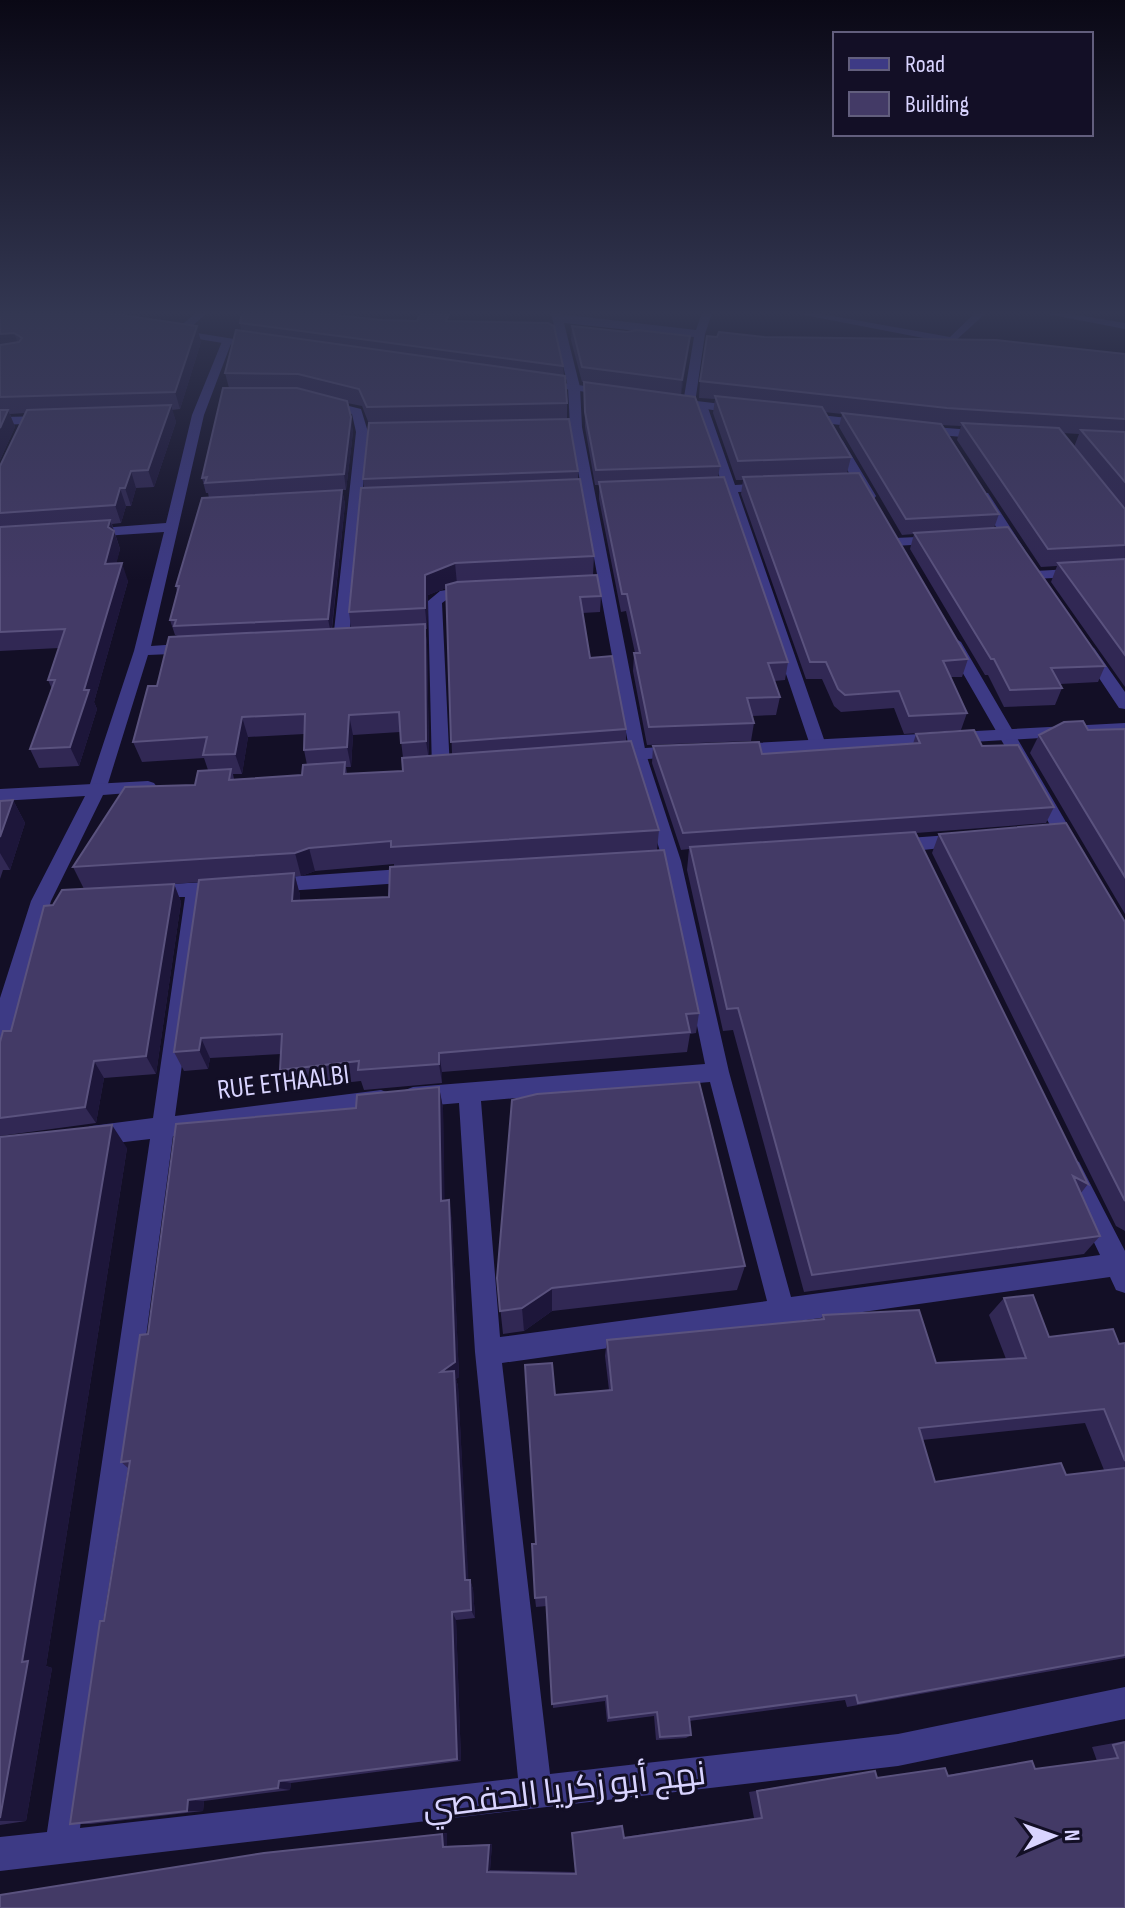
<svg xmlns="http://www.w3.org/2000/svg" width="1125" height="1908" font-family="'Sofia Sans Condensed',Cairo,sans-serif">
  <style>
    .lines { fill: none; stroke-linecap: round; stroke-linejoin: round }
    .minor { fill: #3d3a85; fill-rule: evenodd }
    .tertiary { fill: #3d3a85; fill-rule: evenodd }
    .wall { fill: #312854; fill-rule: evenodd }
    .shaded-wall { fill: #1d163a }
    .building { fill: #433a66; stroke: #5a527e; stroke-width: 2 }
    .labels { text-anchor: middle; stroke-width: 6; stroke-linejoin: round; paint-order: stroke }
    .street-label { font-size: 28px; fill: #d9d4ff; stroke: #130f26 }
    .near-street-label { font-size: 34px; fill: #d9d4ff; stroke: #130f26 }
  </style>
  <rect width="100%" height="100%" fill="#130f26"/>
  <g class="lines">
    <path class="minor" d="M196 313H207L182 335H174V331Z
      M551 313 696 330 702 313H712L705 334 695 403 689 406 683 403 694 337 564 323 580 387 582 427 646 754 681 861 729 1072 791 1297 1100 1255 1059 1169 1063 1162 1071 1158 1079 1162 1125 1251V1293L1116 1290 1110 1277 502 1363 550 1774 898 1734 1125 1687V1719L898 1766 0 1871V1837L47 1832 150 1139 91 1146 83 1143 80 1136 83 1129 91 1126 153 1118 185 897H145L142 892 145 887 152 885 224 881 234 888 224 895 205 896 175 1116 381 1090 389 1093 392 1100 389 1107 381 1110 173 1136 80 1828 518 1778 475 1352 459 1103 413 1107 405 1104 402 1097 405 1090 413 1087 705 1064 663 861 630 754 570 427 568 387ZM710 1082 767 1301 500 1337 481 1101Z
      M794 313H816L950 337 975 313H986L943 352 938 349 944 342Z
      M1042 313H1065L1125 323V329Z
      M223 339 232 341 204 415 151 646 194 643 202 648 194 653 148 655 106 790 103 794H91L88 790 134 651 164 532 88 537 81 533 88 529 166 523 192 415Z
      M325 400 361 409 368 432 349 640 341 645 333 640 356 432 352 414 321 405 319 403Z
      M697 403 707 405 735 485 769 483 775 487 769 491 738 492 827 748 825 752H813L811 748 725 493 701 494 695 490 701 486 722 485Z
      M52 416 54 419 48 423 0 425V417Z
      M837 437 843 441 876 496 874 499 862 496 831 441Z
      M978 493H988L1025 550 1023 553H1013L976 496Z
      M939 536 944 537V543L895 546 888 542 895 538Z
      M1125 566V574L1035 579 1028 575 1035 571Z
      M471 586 478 590 476 593 449 598 442 603 450 770 441 776 432 770 428 601 440 591Z
      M953 637 961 642 1077 841 1080 846 1077 851H1065L945 642Z
      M1089 646 1094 648 1125 692V709L1119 708 1081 651Z
      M963 834 972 840 969 845 895 853 886 846 895 839Z
      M416 868 425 875 416 882 272 892 263 885 272 878Z"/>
    <path class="tertiary" d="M172 329 259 343 264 346 259 349 168 334 167 332Z
      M540 380 608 389 614 392 608 395 536 385V381Z
      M671 398 739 406 745 410 739 414 667 403V399Z
      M802 413 866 420 872 424 866 428 798 420 796 417Z
      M921 426 985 431 991 435 985 439 917 433 915 430Z
      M1125 723V733L735 756 727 750 735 744Z
      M679 746 687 752 685 756 611 762 602 756 611 750Z
      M148 781 154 783 157 787 154 791 103 795 51 901 11 1030 7 1036 0 1039V998L31 901 85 796 0 801V789Z"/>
  </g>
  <path class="wall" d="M0 313 201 342 180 409 172 410 176 422 154 487 136 488 131 506H126L121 523 112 524 120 549 116 563 128 581 94 702 97 709 79 766 39 768 30 749 52 689 48 680 59 648 0 651V466L26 413 10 414 15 427 0 460Z
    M382 320 449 322 563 366 567 403V419L578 471V479L594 556 593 575 601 596 600 612 582 613 590 658 626 729V741L659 830 657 850 699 1013 696 1033 690 1034 687 1052 442 1072V1083L364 1090 361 1081 287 1089 280 1070 281 1054 210 1058 208 1069 184 1071 174 1052 199 882 174 884 181 902 156 1074 104 1078 96 1123 0 1136V1042L11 1031 53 905 84 889 73 867 195 785 208 770 204 758 142 762 133 742 178 636 175 635 170 620 177 592 176 586 209 498 208 493H206L202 478 229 388 225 373 241 331 240 323ZM347 403 362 406 369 424 363 479 364 488 349 612 351 628 332 629 345 504 342 490H346L353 432ZM446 588 452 754 429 756 427 644 425 629H427L428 595ZM400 732 403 758V771L347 774 346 767H351L353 735ZM304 734V750L307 765 302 775 234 779 233 774H242L248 737ZM394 864V867L389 897 300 901V895L295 876H301L315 871Z
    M572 326 627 332 690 336 681 395 720 466 718 477 788 662 785 680 774 681 780 697 776 715 752 716 754 723 751 741 647 745 633 671 634 653H635L626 611 621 612 599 499V485H595L585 427 584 382H582L571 340Z
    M717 337H764L1125 354V509L1074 447 1079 434 1062 433 1125 509V687L1051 582 1057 566 1041 567 957 440 961 426 941 425 999 514 994 528 1105 666 1098 682 1060 684 1062 688 1055 705 1004 707 988 675H985L910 549 914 534 902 535 839 427 842 414 824 412 851 457 847 473 968 659 962 677H951L967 713 961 730 904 734 894 708 841 712 834 706 822 679H806L741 494 743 480H736L713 413 715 399 699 398 700 381Z
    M1125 729V914L1030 753 1039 735 1088 730Z
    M916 734 982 746 1054 807 1046 823 916 833 1088 1184 1081 1193 1100 1236 1084 1254 804 1292 733 1030 723 1031 687 870 689 849 681 850 652 763 653 746 762 754 913 744Z
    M13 800 25 823 10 870H3L0 879V801Z
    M939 834 1125 922V1231L1116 1226 932 853Z
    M439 1087 443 1108 444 1200 452 1219 459 1377 456 1379 458 1386 468 1580H470L473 1589 475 1618 456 1620 461 1761 291 1783 290 1790 204 1801 203 1811 91 1824H70L128 1468 121 1462 148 1334 356 1108Z
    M0 1137 127 1148 46 1666 52 1668 26 1821 0 1825Z
    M745 1266 737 1290 552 1311 524 1331 503 1334 497 1278Z
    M1004 1298 1049 1337 1119 1344 1125 1343V1658L847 1707 845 1700 689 1721 691 1735 686 1738 656 1740 654 1716 607 1722 605 1701 553 1708 547 1606 536 1607 535 1598 536 1544 609 1390 605 1356 607 1340 820 1320 823 1315 936 1363 1006 1359 989 1315ZM1085 1423 1104 1470 1066 1475 935 1482 922 1440Z
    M1125 1741V1908H0L447 1833V1846L492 1844 490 1870 575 1872 624 1837 754 1818 749 1792 875 1771 876 1778 948 1775 1032 1761 1034 1769 1097 1761 1092 1747Z"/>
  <path class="shaded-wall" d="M197 326 201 342 180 409 175 392Z
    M14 333 20 349 0 351V334Z
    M690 336 689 350 681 395 682 380Z
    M171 405 176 422 154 487 148 470Z
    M8 410 15 427 0 460V428Z
    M351 417 353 432 346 490 344 474Z
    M131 471 136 488 131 506 125 488Z
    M120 488 126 506 121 523 115 505Z
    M342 490 345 504 331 634 328 619Z
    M110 520 120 549 112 582 105 564 108 527Z
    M122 563 128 581 94 702 97 709 79 766 70 747 84 690Z
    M455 563 457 584 428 595 427 629 425 608V575Z
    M425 624 427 644 429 761 426 741Z
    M349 715 353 735 351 767 347 747Z
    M242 717 248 737 242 774 235 754Z
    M13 800 25 823 10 870 0 853V837Z
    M309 848 315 871 301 876 295 853Z
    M294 873 300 895 299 922 292 901Z
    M174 884 181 902 156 1074 146 1056Z
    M201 1038 210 1058 208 1069 199 1050Z
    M439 1053 442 1072V1083L439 1064Z
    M94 1061 104 1078 96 1123 85 1107Z
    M439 1087 443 1108 445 1220 441 1201Z
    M112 1125 127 1148 46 1666 52 1668 26 1821H0L22 1662Z
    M449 1200 452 1219 459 1377 456 1379 458 1386 469 1589 465 1580 441 1372Z
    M552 1288V1311L524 1331 522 1308Z
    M470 1580 473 1589 475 1618 471 1610Z
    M452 1612 456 1620 461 1761 457 1759Z
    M279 1781 291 1783 290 1790 278 1788Z
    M188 1800 204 1801 203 1811H187Z
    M447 1833V1846L443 1847 442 1834Z
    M492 1844 490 1870 487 1872 489 1845Z"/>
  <path class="building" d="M0 313H108L197 326 175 392 0 397V345L19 342 22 338 14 333 0 334Z
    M242 313H317L382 320 417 321 420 314 449 315 446 321 548 323 554 326 563 366 240 323Z
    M572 326 627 332 637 330 690 336 682 380 582 367Z
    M236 330 565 376 567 403 367 407 359 389 298 374 225 373Z
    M719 332 764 337 996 340 1125 354V419L947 408 700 381 707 336 717 337Z
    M584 382 695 397 720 466 596 470 585 412Z
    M223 388H297L347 401 351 417 344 474 205 483 207 477 202 478Z
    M715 396 822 407 851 457 738 461Z
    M171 405 148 470 131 471 125 488H120L115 505 0 513V466L27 410Z
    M0 410H8L0 428Z
    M842 413 941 424 999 514 906 519Z
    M569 419 578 471 363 479 369 423Z
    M962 423 1059 428 1125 509V545L1048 549Z
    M1081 430 1125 432V482Z
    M859 473 968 659 943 661 967 713 909 716 899 691 845 695 838 689 826 662H810L743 477Z
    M724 477 788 662 768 663 780 697 747 698 754 723 649 727 634 653H640L627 594H622L599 482Z
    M580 479 594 556 455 563 425 575V608L349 612 361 488Z
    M342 490 328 619 174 626 176 620H170L179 586H176L202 498Z
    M110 520 108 527 114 531 105 564 122 563 84 690H89L70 747 30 749 55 680H48L65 629 0 632V527Z
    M1008 527 1105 666 1051 668 1062 688 1010 690 994 659H991L914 533Z
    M1125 559V655L1058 563Z
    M597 575 601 596 580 597 590 658 612 656 626 729 451 742 446 585 457 582Z
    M425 624 426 741 401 743 399 712 349 715 347 747 304 750 305 714 242 717 235 754 203 755 207 737 133 742 148 686H157L169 637Z
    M1083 721 1088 730 1125 729V877L1039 735 1064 722Z
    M974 730 982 746 1018 745 1054 807 683 833 653 746 759 742 762 754 920 743 916 734Z
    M631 741 659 830 391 847V841L309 848 295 853 73 867 125 787 195 785 198 771 231 769 229 780 302 775 303 765 345 762 344 774 403 771 402 758Z
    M13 800 0 837V801Z
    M1066 823 1125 922V1201L939 834Z
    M915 832 1088 1184 1073 1176 1100 1236 812 1275 738 1008 727 1009 690 847Z
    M664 850 699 1013 686 1014 690 1032 439 1053V1064L358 1070 359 1061 280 1070 282 1034 201 1038 199 1050 174 1052 199 880 294 873 292 901 389 897 390 867Z
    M174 884 146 1056 94 1061 85 1107 0 1118V1042L3 1031H11L44 906 53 905 62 890Z
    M699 1082 745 1266 552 1288 522 1308 500 1311 497 1278 512 1100 537 1094Z
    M439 1087 441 1201 449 1200 455 1362 441 1372 454 1371 465 1580H470L471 1610 452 1612 457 1759 279 1781 278 1788 188 1800 187 1811 70 1824 100 1621H104L130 1461 121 1462 140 1335 148 1334 176 1124 356 1108 357 1095Z
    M112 1125 22 1662 28 1661 0 1818V1137Z
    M1033 1295 1049 1337 1113 1329 1119 1344 1125 1343V1461L1104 1409 919 1428 935 1482 1061 1463 1066 1475 1125 1468V1655L858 1703 856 1695 689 1717 691 1735 660 1737 657 1712 609 1718 607 1696 552 1704 546 1597 535 1598 532 1544H536L525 1365 552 1363 555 1395 612 1390 607 1340 824 1319 823 1315 919 1310 936 1363 1026 1358 1004 1298Z
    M1125 1742V1908H0V1895L264 1853 442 1834 443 1847 489 1845 487 1872 576 1874 572 1833 622 1826 624 1838 762 1818 757 1791 875 1771 877 1778 945 1768 948 1776 1032 1761 1035 1769 1118 1758 1113 1745Z"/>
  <linearGradient id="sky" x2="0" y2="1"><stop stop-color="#0a0815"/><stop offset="0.54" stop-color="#333752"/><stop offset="1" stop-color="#333752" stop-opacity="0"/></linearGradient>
  <rect width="1125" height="580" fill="url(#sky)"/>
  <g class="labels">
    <g class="street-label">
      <text transform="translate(283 1081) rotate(-7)" y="10">RUE ETHAALBI</text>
    </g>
    <g class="near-street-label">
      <text transform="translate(564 1789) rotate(-7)" y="12">نهج أبو زكريا الحفصي</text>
    </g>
  </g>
  <rect x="833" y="32" width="260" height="104" fill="#130f26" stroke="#625e7d" stroke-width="2"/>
  <rect x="849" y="58" width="40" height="12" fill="#3d3a85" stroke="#625e7d" stroke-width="2"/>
  <text x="905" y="72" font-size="24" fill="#d9d4ff">Road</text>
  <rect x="849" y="92" width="40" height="24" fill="#433a66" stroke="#625e7d" stroke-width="2"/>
  <text x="905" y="112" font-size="24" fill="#d9d4ff">Building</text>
  <g transform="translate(1053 1836) rotate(88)" stroke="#130f26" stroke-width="6" paint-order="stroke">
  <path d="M0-6L14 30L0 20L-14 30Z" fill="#d9d4ff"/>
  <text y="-12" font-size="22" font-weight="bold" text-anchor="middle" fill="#d9d4ff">N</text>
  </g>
</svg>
